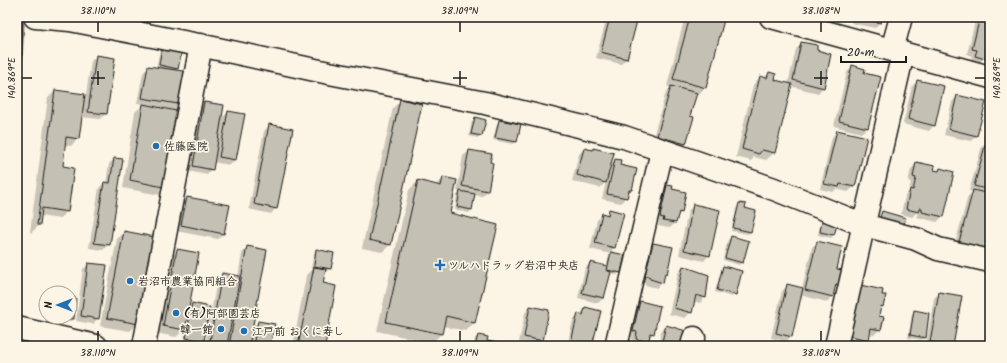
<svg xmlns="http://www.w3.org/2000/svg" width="1007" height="363" font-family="Kalam,'Klee One',sans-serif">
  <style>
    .shadow { fill: #0003 }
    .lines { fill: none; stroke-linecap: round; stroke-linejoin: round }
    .stream { stroke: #75726c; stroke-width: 7 }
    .building { fill: #c4c0b3; stroke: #1c1c1c }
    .street-casing { stroke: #1c1c1c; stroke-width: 25 }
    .secondary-casing { stroke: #1c1c1c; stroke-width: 25 }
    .street { stroke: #fcf5e5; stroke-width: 22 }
    .secondary { stroke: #fcf5e5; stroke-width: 22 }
    .ticks { fill: none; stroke: #1c1c1c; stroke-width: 1.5 }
    .poi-dot { fill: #1f6fb2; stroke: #fcf5e5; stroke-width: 1.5 }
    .labels { text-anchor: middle; stroke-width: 3.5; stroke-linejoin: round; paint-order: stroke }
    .poi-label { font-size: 11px; font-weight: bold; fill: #1c1c1c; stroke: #fcf5e5; text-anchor: start }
    .neatline { fill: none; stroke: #1c1c1c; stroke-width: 1.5 }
    .ticks-label { font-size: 10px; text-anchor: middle; fill: #1c1c1c }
  </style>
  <rect width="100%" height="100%" fill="#fcf5e5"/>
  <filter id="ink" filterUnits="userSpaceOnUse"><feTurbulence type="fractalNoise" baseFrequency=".025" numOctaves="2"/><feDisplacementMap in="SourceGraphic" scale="8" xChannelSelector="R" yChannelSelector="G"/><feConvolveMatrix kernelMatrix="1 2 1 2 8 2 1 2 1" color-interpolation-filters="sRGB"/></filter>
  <g filter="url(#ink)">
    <path class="shadow" d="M315 17H332L330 19Z
      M607 17H637L626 59 621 64 596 58Z
      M688 17H708L705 87 698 95 696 94 689 117 686 144 680 149 652 141 666 92 671 88 667 86 684 20Z
      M852 17H881L880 22 875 28 851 23Z
      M976 17H990V57L989 58 984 57 979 64 970 62 972 56 967 54Z
      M802 44 823 87 818 93 790 86 774 153 766 160 754 157 751 161 736 157 753 85 760 77 764 78 769 73 774 81 788 84 796 49Z
      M162 48 177 68 175 71 183 105 176 112 167 187 160 195 123 188 135 112 144 104 137 103 143 73 148 67 156 68 160 50Z
      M96 56 114 58 106 114 100 119 81 117 78 138 71 146 64 145 62 167 67 211 60 219 40 216 39 225 31 233 30 232 48 98 55 91 86 95 91 61Z
      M853 66 867 128 861 133 834 126 847 72Z
      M918 81 934 125 929 131 903 124 912 86Z
      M957 96 984 103 976 136 971 141 944 135 952 102Z
      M401 100 390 245 382 252 362 248 393 108Z
      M205 103 221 119 228 112 244 115 235 160 230 165 213 162 212 169 207 175 188 171 199 108Z
      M990 112V230L984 250 954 248 968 196 973 192 969 191 982 146 987 141 983 140Z
      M475 118 481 135 478 138 469 136 472 121Z
      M499 121 516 142 513 144 493 140 497 124Z
      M270 125 276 208 271 214 249 209 264 131Z
      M837 131 854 187 848 192 836 189 833 192 820 189 832 137Z
      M584 149 592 151 593 149 610 165 615 160 631 190 621 203 602 199 606 182 600 188 572 181 579 154Z
      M469 151 488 191 482 196 474 195 471 210 469 213 455 210 457 195 460 192 457 191 463 156Z
      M114 159 109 244 103 250 89 248 99 188 104 183H106L109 164Z
      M917 163 933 170 938 171 940 169 943 216 937 222 917 217 918 214 916 213 912 217 901 214 905 196 909 191 911 183 908 182 911 169Z
      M444 178 449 214 475 322 466 331 443 326 441 334 432 343 377 331 409 190 418 181 436 185Z
      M667 186 671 189 681 212 677 217 675 223 670 228 658 226 659 223 655 222 661 192Z
      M187 198 223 234 218 239 176 231 182 203Z
      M740 204 744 209 750 232 748 234 731 231 737 207Z
      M694 205 709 255 704 261 679 255 688 211Z
      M610 210 614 248 609 253 623 256 620 272 617 275 610 273 604 298 598 303 578 298 585 268 590 263 606 267 609 256 611 254 590 249 597 220 603 214 605 215Z
      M823 223 836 226 833 235 831 238 818 235 820 225Z
      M124 232 138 324 130 331 100 326 117 239Z
      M731 237 742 262 739 265 723 260 728 240Z
      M818 242 836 270 838 284 834 288 832 296 827 302 800 295 791 336 786 342 771 338 782 291 788 285 802 289 812 247Z
      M653 244 666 273 663 276 662 282 657 288 645 285V282L640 281 648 249Z
      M248 247 251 329 258 322 269 346H205L217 280 223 274 238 277 242 253Z
      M177 251 188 309 192 305 203 341 200 343 184 340 186 328 176 337 156 333 170 258Z
      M317 251 330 268 327 271H325L322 284 324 346H293L306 276 313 269 311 268 314 253Z
      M88 264 98 318 93 324 76 321 83 269Z
      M683 267 705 297 700 303 693 301 691 312 685 318 669 314 678 273Z
      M724 267 735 294 732 297 715 292 721 270Z
      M855 292 881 296 882 306 879 310 878 317 880 329 874 335 869 334 868 339 864 344 875 346H842Z
      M940 293 952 346H926L934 298Z
      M70 298 73 319 71 321 54 320V317H70Z
      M640 303 653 333 643 346H635L636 345 631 344 632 338 628 336 635 308Z
      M530 307 542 340 537 346 519 342 525 313Z
      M586 309 591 346H567L573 320Z
      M914 311 925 337 922 340 908 338 912 314Z
      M666 326 681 346H658L661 331Z
      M990 333V346H986L988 334Z
      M478 336 486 341 496 346H474L475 338Z"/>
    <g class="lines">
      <path class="stream" d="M17 98 21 24"/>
    </g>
    <path class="building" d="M610 17H638L627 59 601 52Z
      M690 17H712L724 20 706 88 673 79Z
      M856 17H882L881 23Z
      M980 17H990V52L987 51 985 59 975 56 977 50 972 49Z
      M801 42 817 45V50L831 54 824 88 793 80Z
      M162 46 182 50 178 69 159 65Z
      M96 55 115 58 107 114 88 112Z
      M852 65 865 69 864 73 881 77 868 128 839 121Z
      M148 66 190 72 184 105 142 98Z
      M769 72 776 74 775 80 792 84 775 153 762 150 759 154 742 149 760 76 767 78Z
      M917 80 944 86 935 126 908 119Z
      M671 86 697 93 690 116 694 117 686 144 657 136Z
      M55 90 85 94 79 139 66 137 63 166 74 168 68 212 42 208 40 225H37Z
      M957 95 986 102 977 136 949 129Z
      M400 99 422 104 391 245 369 240Z
      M204 102 224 105 213 170 193 166Z
      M143 104 181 112 168 188 130 180Z
      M228 111 245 114 236 160 219 157Z
      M475 117 486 120 482 136 471 134Z
      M499 120 521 124 517 142 495 138Z
      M269 124 293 129 277 209 254 204Z
      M837 130 867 137 855 187 840 184 839 187 824 184Z
      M987 139 990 140V190L974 186Z
      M584 148 593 150V148L614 153 606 183 577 175Z
      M469 150 492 154 490 162 493 163 488 191 462 186Z
      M114 158 123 159 110 245 94 243 104 182 110 183Z
      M615 159 621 160 620 165 637 169 632 190H629L627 198 607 194Z
      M916 162 935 166 934 170 939 171 940 168 954 172 944 217 922 212V208H920L919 212 906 209 910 189 913 190 916 178 913 177Z
      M443 177 457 180 450 213 498 225 475 323 446 316 442 334 386 322 418 180 441 186Z
      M667 185 673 186 672 189 686 192 682 213 679 212 676 223 663 221 664 218 660 217Z
      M973 190 990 194V233L985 250 959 242Z
      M460 191 475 194 472 210 457 207Z
      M187 197 230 205 224 234 181 225Z
      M739 203 746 204 745 208 756 211 751 232 733 228Z
      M693 204 720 210 710 256 684 250Z
      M609 209 624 213 615 248 595 243 602 213 608 215Z
      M882 211 906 218 903 227 879 220Z
      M822 221 837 225 834 235 820 232Z
      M124 231 155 237 139 324 107 318Z
      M731 236 749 241 743 263 725 258Z
      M817 241 842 247 837 269 842 270 839 285 836 284 833 297 805 290Z
      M653 243 673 247 667 274 665 273 663 283 650 279V277L645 275Z
      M247 246 267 250 249 346H229Z
      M177 249 199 253 185 330 163 326Z
      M316 249 334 253 331 269 314 266Z
      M611 252 625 255 621 273 607 270Z
      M590 262 607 266 606 270 611 272 604 298 582 293Z
      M88 263 107 265 99 319 81 316Z
      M683 266 709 275 706 298 696 295 692 313 674 308Z
      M723 266 742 271 736 295 717 290Z
      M314 267 326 269 323 283 336 286 325 346H298Z
      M222 273 240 276 227 345 210 341Z
      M787 284 803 288 792 337 776 333Z
      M860 285 883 290 882 295H886L883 307 881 306 879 316 884 317 881 330 871 328 869 340 850 336Z
      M939 292 962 296 953 346 930 342Z
      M70 297 76 298 74 319 56 318 70 317Z
      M640 301 660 306 654 334 650 333 649 342 636 339 637 332 633 331Z
      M192 303 210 307 204 341 186 338Z
      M530 306 549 310 543 341 524 337Z
      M585 307 601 311 592 346H586L571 342 578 313 583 315Z
      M914 310 929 313 926 338 910 335Z
      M258 321 275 324 270 346H253Z
      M666 325 686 331 682 346H661Z
      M478 335 488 337 487 341 498 343 497 346H475Z
      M845 339 865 343V346H844Z"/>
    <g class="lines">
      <g class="street-casing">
        <path id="street" d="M35 17 70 20 204 46 329 73 485 103 624 137 774 189 864 225 916 239 938 249 990 261
          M771 17 990 77
          M892 50 901 17
          M144 346 201 45
          M616 346 662 151
          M692 346 694 338
          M836 346 903 53"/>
      </g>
      <g class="secondary-casing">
        <path id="secondary" d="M17 328 96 346"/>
      </g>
      <use href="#street" class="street"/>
      <use href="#secondary" class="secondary"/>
    </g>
  </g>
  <path class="ticks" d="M98 22V32M460 22V32M821 22V32M98 71V85M460 71V85M821 71V85M22 78H32M91 78H105M453 78H467M814 78H828M975 78H985M98 331V341M460 331V341M821 331V341"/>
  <g class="poi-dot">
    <circle cx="156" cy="146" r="4"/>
    <path d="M438 259h4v4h4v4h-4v4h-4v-4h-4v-4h4z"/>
    <circle cx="130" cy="281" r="4"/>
    <circle cx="176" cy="313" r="4"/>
    <circle cx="221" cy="329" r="4"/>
    <circle cx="244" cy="331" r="4"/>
  </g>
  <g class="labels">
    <g class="poi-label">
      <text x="164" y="150">佐藤医院</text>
      <text x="448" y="269">ツルハドラッグ岩沼中央店</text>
      <text x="138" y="285">岩沼市農業協同組合</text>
      <text x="184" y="317">(有)阿部園芸店</text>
      <text x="213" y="333" text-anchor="end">韓一館</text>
      <text x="252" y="335">江戸前 おくに寿し</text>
    </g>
  </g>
  <rect width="1007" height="363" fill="none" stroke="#fcf5e5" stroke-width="44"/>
  <g transform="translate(58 305) rotate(270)"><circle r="19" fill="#fcf5e5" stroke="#a29e95"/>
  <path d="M0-3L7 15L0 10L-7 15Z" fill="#1f6fb2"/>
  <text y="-6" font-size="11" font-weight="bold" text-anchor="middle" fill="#1c1c1c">N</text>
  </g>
  <path d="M841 56v6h65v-6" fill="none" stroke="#1c1c1c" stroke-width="2"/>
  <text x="847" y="56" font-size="12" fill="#1c1c1c" stroke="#fcf5e5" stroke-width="3" paint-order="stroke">20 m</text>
  <rect x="22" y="22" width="963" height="319" class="neatline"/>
  <g class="ticks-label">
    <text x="98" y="14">38.110°N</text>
    <text x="460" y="14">38.109°N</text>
    <text x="821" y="14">38.108°N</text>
    <text transform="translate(996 78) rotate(-90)" y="4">140.869°E</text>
    <text transform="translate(11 78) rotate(-90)" y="4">140.869°E</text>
    <text x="98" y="356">38.110°N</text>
    <text x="460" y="356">38.109°N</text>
    <text x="821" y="356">38.108°N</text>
  </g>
</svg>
